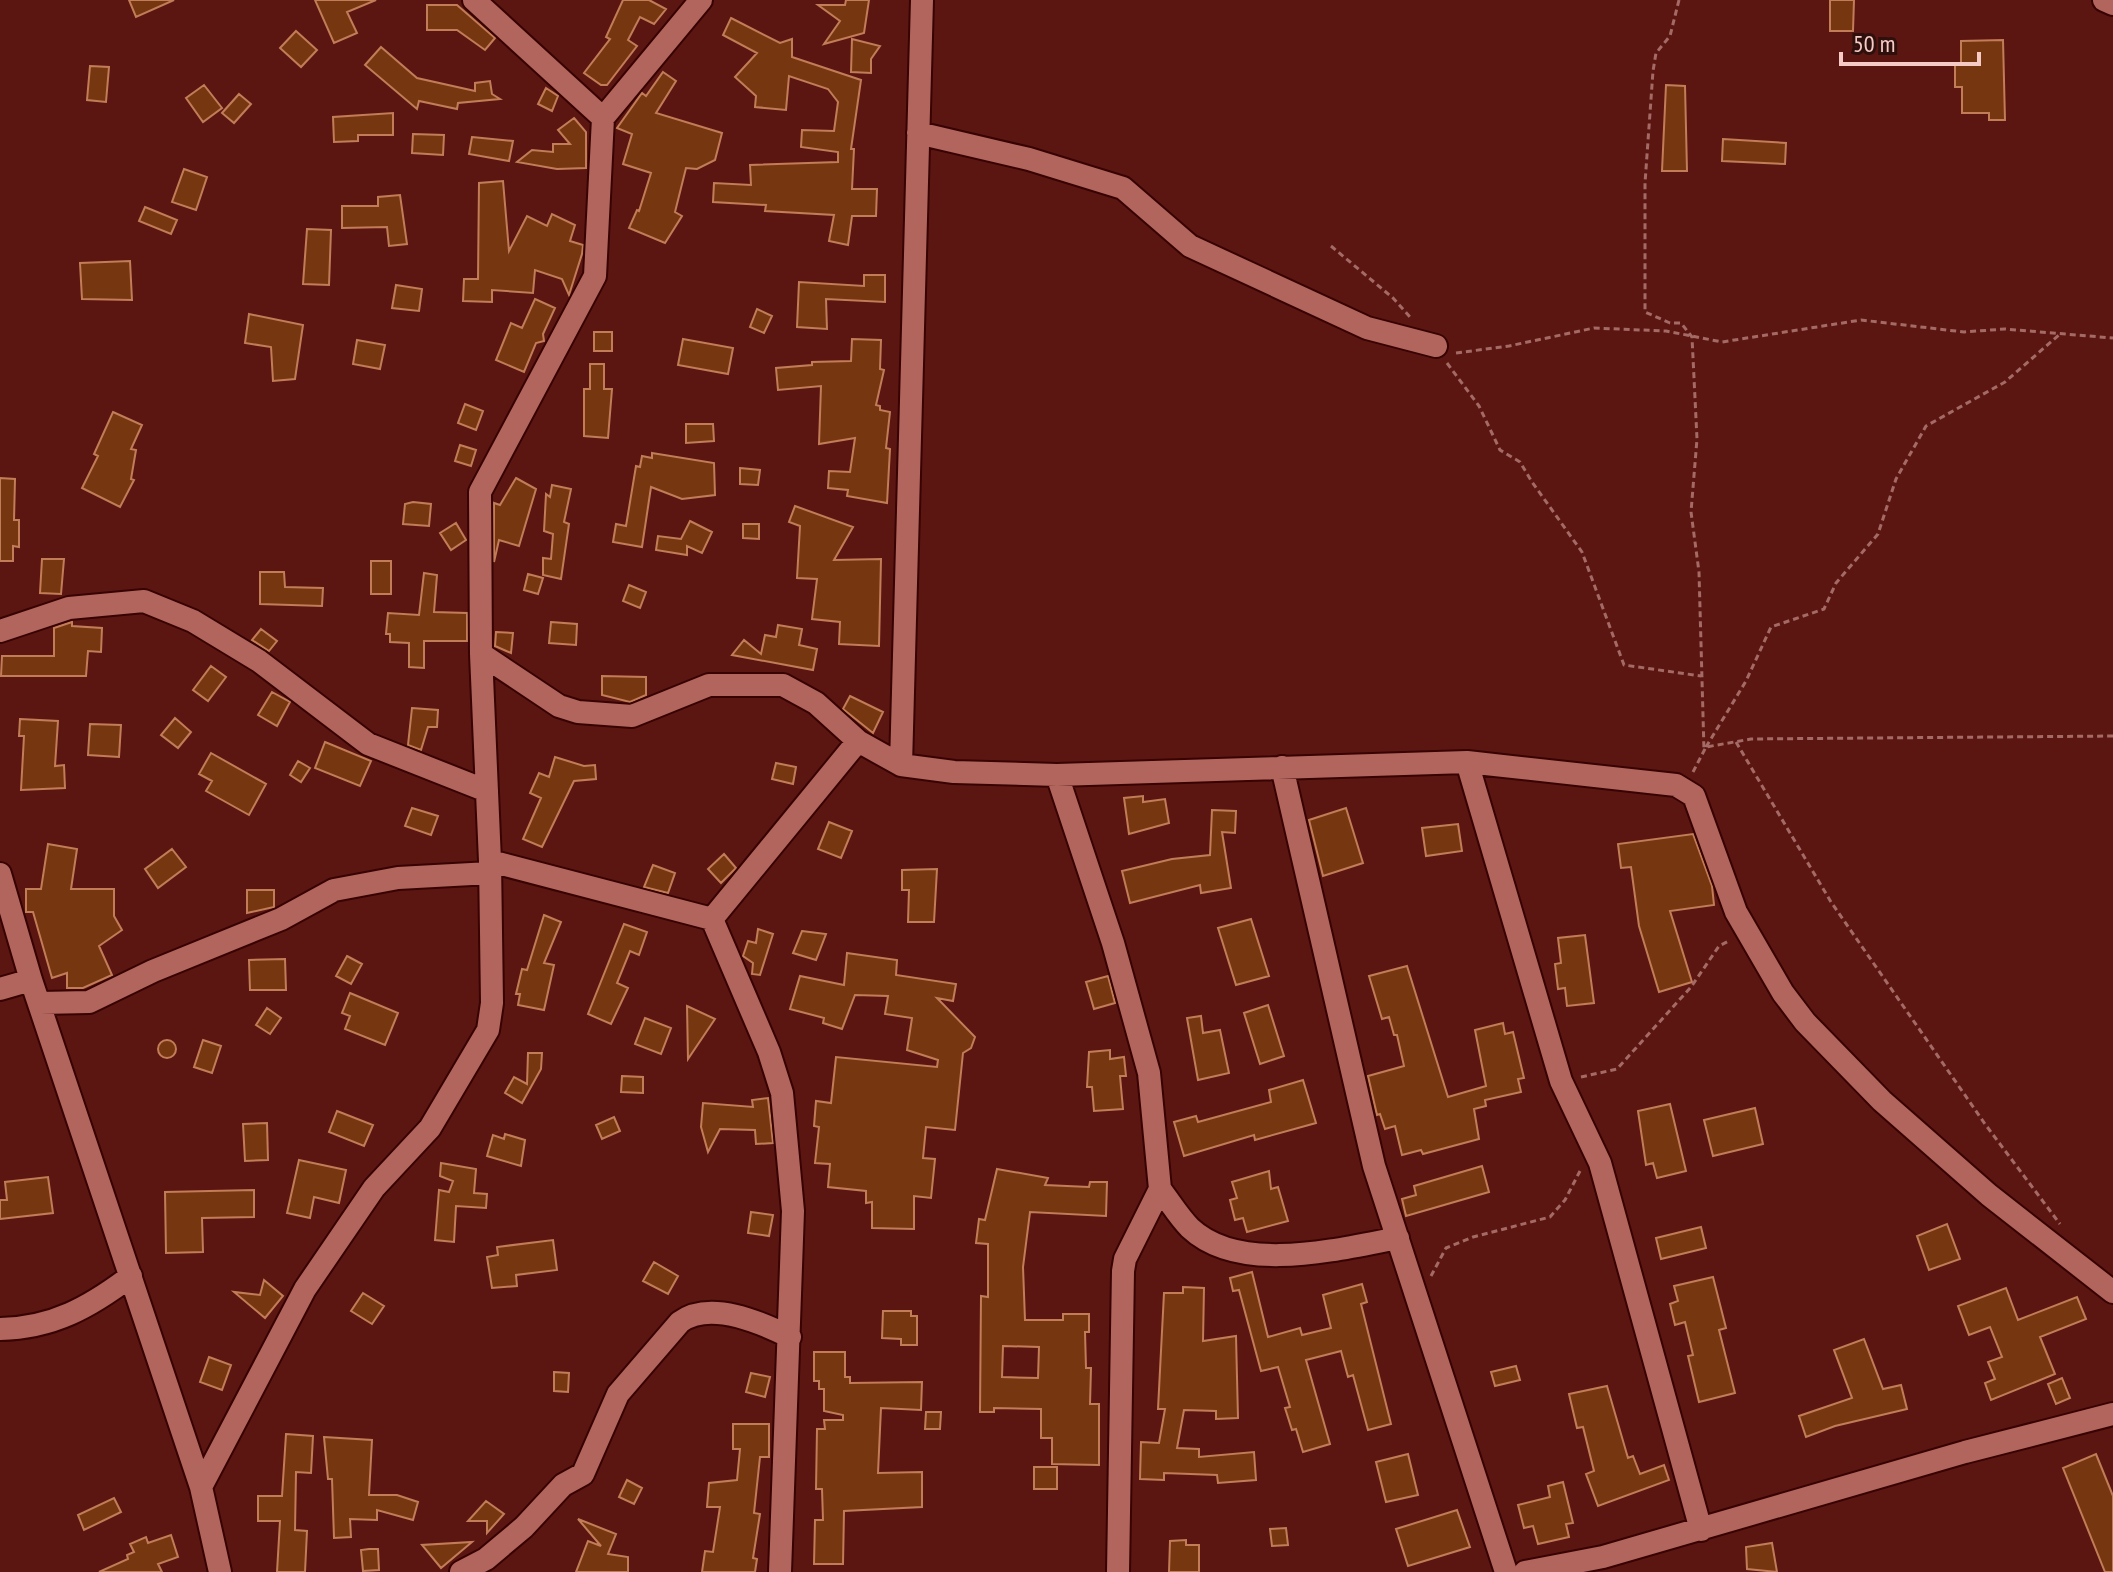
<svg xmlns="http://www.w3.org/2000/svg" width="2113" height="1572" font-family="'PT Sans Narrow',sans-serif">
  <style>
    .building { fill: #763710; stroke: #c27c58; stroke-width: 2; fill-rule: evenodd }
    .lines { fill: none; stroke-linecap: round; stroke-linejoin: round }
    .minor-casing { stroke: #370303; stroke-width: 26 }
    .path { stroke: #a46a65; stroke-width: 3; stroke-dasharray: 6 4; stroke-linecap: butt }
    .minor { stroke: #b2655c; stroke-width: 22 }
  </style>
  <rect width="100%" height="100%" fill="#5b1612"/>
  <path class="building" d="M129 0H174L136 17Z
    M315 0H376L347 12 357 33 334 43Z
    M623 0H649L666 9 654 24 640 17 628 40 637 46 607 85H601L584 73 610 39 606 37Z
    M846 0H869L864 33 824 44 840 21 818 5H845Z
    M1830 0H1854L1853 31H1830Z
    M427 5H457L495 38 485 50 457 30H427Z
    M731 18 780 43 792 39V57L861 80 851 149H854L852 189H877L876 216H852L848 245 829 241 834 215 765 211 766 205 713 202 714 183 751 185 750 165 838 162V152L801 147 802 130 834 131 838 102 828 89 789 76 786 110 755 107 756 96 735 77 757 53 723 35Z
    M296 31 317 50 301 67 280 48Z
    M852 39 880 46 871 59V73L851 72Z
    M2003 40 2005 120H1989V113H1962V87H1955V64L1961 63V41Z
    M381 47 417 78 475 91V83L490 81 492 94 500 99 458 103 457 109 419 101 417 109 365 65Z
    M90 66 109 67 106 102 87 100Z
    M663 72 676 81 656 113 722 133 715 160 697 169 686 168 675 212 682 216 665 243 629 228 637 210 639 211 651 173 623 164 632 134 617 128 642 93 646 96Z
    M204 85 222 108 203 122 186 98Z
    M1666 85 1685 86 1687 171H1662Z
    M546 88 558 96 552 111 538 104Z
    M239 94 251 104 234 123 222 113Z
    M393 113V135H358V141L334 142 333 117Z
    M574 118 586 132V168L557 169 517 162 532 150 553 152V144H570L558 130Z
    M413 134 444 135 443 155 412 153Z
    M472 137 513 141 509 161 469 154Z
    M1723 139 1786 143 1785 164 1722 161Z
    M184 169 207 177 196 210 172 202Z
    M503 181 509 251 527 216 547 226 552 214 575 225 570 241 583 245 582 254 569 295 562 279 535 270 533 293 492 290V302L463 301 464 279H478L479 183Z
    M400 195 407 244 389 246 387 227 342 228V206H378V197Z
    M145 207 177 220 171 234 139 221Z
    M307 229 331 230 329 285 303 284Z
    M130 261 132 300 82 299 80 263Z
    M864 275H885V302L826 299 827 329 797 327 799 282 864 286Z
    M396 285 422 289 419 311 392 308Z
    M535 299 555 308 543 334 544 341 536 343 524 372 496 360 511 323 522 328Z
    M757 309 772 316 764 333 750 327Z
    M249 314 303 325 295 379 273 381 271 347 245 343Z
    M594 332H612V351H594Z
    M683 339 733 348 728 374 678 365Z
    M852 339 881 340 880 369 884 370 876 405 880 406V410L890 412 886 448 890 449 887 503 847 496 848 490 828 488 829 471 850 472 855 438 819 444 821 386 778 390 776 368 812 365V362L851 361Z
    M357 340 385 345 380 369 353 364Z
    M590 364H604V389H612L608 438 584 436V389H590Z
    M465 404 483 411 476 430 458 423Z
    M113 412 142 425 131 449 136 450 131 479 134 480 120 507 82 488 98 456 94 454Z
    M686 424H713L714 441 686 443Z
    M460 445 476 450 471 466 455 461Z
    M652 453 714 463 715 495 682 499 651 487 642 547 613 542 616 524 626 526 636 466 640 467 642 456 652 458Z
    M740 468 760 470 758 485 740 484Z
    M0 478 15 479 14 520H19V547L13 546V561H0Z
    M516 478 536 489 519 546 499 540 494 562V503L500 505Z
    M552 485 571 489 564 522 569 524 561 579 543 575V558L551 559 553 534 544 531 546 494 550 497Z
    M413 502 431 504 429 526 403 524 405 504Z
    M795 506 853 527 834 560 881 559 879 646 839 644 840 622 812 619 817 579 797 578 800 526 789 522Z
    M690 521 712 532 702 553 687 546V555L656 550 658 536 681 539Z
    M456 523 466 540 451 550 440 533Z
    M743 524H759V539L743 538Z
    M42 559H64L61 594 40 593Z
    M371 561H391V594H371Z
    M260 572H284L285 587 323 588 322 606 260 604Z
    M424 573 437 575 434 612 467 613V641H424V668L409 667V643L390 642V634H386L388 613 419 615Z
    M528 574 543 578 538 594 524 590Z
    M629 585 646 592 640 608 623 601Z
    M72 622V626L102 628 101 652 88 651 86 676H1L2 656H54V628Z
    M551 622 577 624 576 645 549 643Z
    M778 625 802 629 799 645 817 649 813 670 732 655 744 640 761 654 765 635 776 637Z
    M261 629 277 641 269 651 252 640Z
    M496 632 513 633 511 653 495 646Z
    M211 666 226 677 208 701 193 690Z
    M602 676 646 677V695L630 702 602 695Z
    M272 692 290 702 277 726 258 715Z
    M850 696 883 712 873 733 843 709Z
    M412 708 438 710 437 727H428L421 750 408 745Z
    M175 718 191 732 178 748 161 735Z
    M20 719 58 721 55 766 64 765 65 788 21 790 24 736H19Z
    M90 724 121 725 119 757 88 755Z
    M325 742 371 761 360 786 315 768Z
    M211 753 266 784 249 815 206 791 212 781 199 774Z
    M555 757 584 766 595 765 596 779 574 781 542 847 523 839 541 798 530 793 539 773 549 777Z
    M298 761 310 768 301 782 290 775Z
    M776 763 796 767 793 784 772 779Z
    M1143 796V802L1165 799 1169 823 1129 834 1124 798Z
    M412 808 438 816 431 835 405 826Z
    M1346 808 1363 863 1323 876 1309 820Z
    M1212 810 1236 811 1235 833 1222 832 1231 888 1201 893 1200 885 1130 903 1122 871 1172 859 1210 855Z
    M829 822 852 831 841 858 818 849Z
    M1458 824 1462 851 1426 856 1422 828Z
    M1693 834 1712 886 1714 905 1670 911 1692 982 1659 992 1639 926 1631 867 1621 868 1618 844Z
    M48 844 77 849 71 889H114V916L122 930 99 946 112 975 83 988H67V973L52 978 33 912H26V889H41Z
    M172 849 186 867 158 888 145 869Z
    M724 854 736 868 721 883 708 869Z
    M653 865 675 873 668 893 644 887Z
    M937 869 934 922H908L909 890H902V870Z
    M247 890H274V907L247 913Z
    M544 915 561 922 544 963 554 965 544 1010 518 1005 520 994H516L522 969 527 970Z
    M1251 919 1269 976 1236 985 1218 928Z
    M624 924 647 932 639 955 630 951 617 983 628 988 611 1024 588 1014Z
    M758 929 773 934 760 975 752 974 753 963 743 956 748 941 756 943Z
    M802 931 826 934 816 960 793 953Z
    M1585 935 1594 1003 1567 1006 1565 988 1558 989 1555 964 1561 963 1558 938Z
    M847 953 897 960 896 975 956 984 953 1001 937 998 975 1037 971 1048 963 1053 955 1130 926 1127 923 1158 935 1159 931 1198 914 1196V1229L872 1228V1202L866 1203V1191L828 1187 830 1164 815 1163 819 1127 814 1126 816 1101 831 1103 836 1057 937 1067 938 1060 907 1050 912 1018 885 1014 888 996 855 995 842 1029 823 1023 824 1018 790 1009 800 976 844 985Z
    M347 956 362 964 351 984 336 976Z
    M285 959 286 990H250L249 960Z
    M1407 966 1448 1097 1486 1086 1475 1030 1503 1023 1505 1034 1513 1032 1524 1078 1518 1079 1521 1092 1485 1100 1486 1106 1474 1109 1479 1139 1423 1154 1421 1150 1402 1155 1395 1126 1385 1129 1380 1114 1377 1115 1368 1076 1404 1066 1397 1035H1394L1389 1017 1382 1019 1369 976Z
    M1108 976 1115 1003 1094 1009 1086 982Z
    M350 993 398 1013 385 1045 345 1029 350 1016 342 1013Z
    M1268 1005 1284 1056 1260 1064 1244 1013Z
    M687 1006 715 1019 688 1059Z
    M267 1008 281 1018 270 1034 256 1025Z
    M1201 1016 1203 1033 1220 1030 1229 1073 1198 1080 1187 1018Z
    M645 1018 671 1028 661 1054 635 1044Z
    M158 1049a9 9 0 1 1 18 0a9 9 0 1 1-18 0Z
    M203 1040 221 1046 212 1073 194 1067Z
    M1110 1050V1059L1124 1057 1126 1076H1120L1123 1109 1094 1111 1092 1087H1087L1089 1052Z
    M528 1053H542L541 1069 522 1103 505 1093 514 1077 527 1084Z
    M622 1076 643 1077V1093L621 1092Z
    M1303 1080 1316 1123 1255 1140 1254 1135 1184 1156 1174 1122 1196 1116 1198 1122 1271 1102 1269 1090Z
    M768 1098 773 1143 756 1144 755 1130 720 1129 708 1152 701 1127 703 1103 753 1107 752 1100Z
    M1670 1104 1686 1171 1657 1178 1653 1163 1646 1165 1638 1111Z
    M1755 1108 1763 1144 1713 1156 1704 1120Z
    M337 1111 373 1125 364 1146 329 1132Z
    M614 1117 620 1131 602 1139 596 1125Z
    M267 1123 268 1160 245 1161 243 1124Z
    M505 1134 525 1140 521 1166 487 1156 493 1135 504 1139Z
    M299 1160 346 1170 339 1203 314 1197 310 1218 287 1213Z
    M441 1163 476 1169 474 1193 487 1194 486 1208 456 1206 454 1242 435 1240 439 1190 449 1192 453 1181 440 1176Z
    M1482 1166 1489 1192 1406 1216 1402 1199 1416 1195 1414 1186Z
    M997 1169 1048 1178 1045 1185 1089 1187 1090 1182H1107L1106 1216 1030 1212 1023 1267 1025 1320H1063V1314H1089V1332H1085L1086 1368H1091L1090 1404H1099V1465L1052 1464V1438H1041V1409L994 1408V1412H980L981 1296 988 1297V1244L976 1243 979 1219 985 1220ZM1003 1346 1039 1347 1038 1378 1002 1377Z
    M1269 1171 1271 1189 1278 1187 1288 1221 1247 1232 1243 1218 1235 1220 1230 1200 1237 1198 1232 1182Z
    M48 1177 53 1213 0 1219V1200H7L5 1182Z
    M254 1190V1217L202 1218 203 1252 166 1253 165 1192Z
    M751 1212 773 1215 769 1236 748 1233Z
    M1947 1224 1960 1259 1929 1270 1917 1236Z
    M1701 1227 1706 1248 1661 1259 1656 1238Z
    M553 1240 557 1270 516 1275 517 1286 492 1288 487 1257 498 1255 497 1247Z
    M654 1262 678 1276 668 1294 643 1281Z
    M1252 1272 1268 1337 1300 1328 1302 1335 1331 1328 1323 1295 1362 1284 1367 1302 1361 1304 1391 1424 1368 1430 1353 1375 1348 1377 1341 1351 1306 1360 1330 1444 1303 1452 1296 1429 1292 1430 1285 1408 1290 1407 1278 1367 1261 1371 1239 1290 1233 1291 1230 1278Z
    M1713 1277 1726 1328 1719 1330 1735 1393 1699 1402 1688 1356 1693 1355 1685 1322 1675 1325 1670 1304 1678 1301 1674 1286Z
    M264 1280 283 1296 265 1318 234 1292 260 1295Z
    M1183 1287 1204 1288 1203 1341 1236 1336 1238 1418 1216 1419V1411L1184 1410 1177 1448 1199 1449V1457L1254 1452 1256 1480 1218 1483 1217 1475 1164 1473V1480L1140 1479 1141 1442 1159 1443 1165 1409H1158L1164 1293H1183Z
    M2006 1288 2018 1320 2077 1297 2086 1319 2040 1337 2055 1374 1991 1400 1985 1383 1995 1379 1988 1362 2002 1357 1990 1327 1969 1335 1958 1306Z
    M363 1293 384 1306 372 1324 351 1311Z
    M883 1311H911V1316H917V1345H901V1339L882 1338Z
    M1864 1339 1883 1389 1901 1385 1907 1409 1835 1426 1806 1437 1799 1416 1852 1398 1834 1350Z
    M814 1352H845V1377H850V1383L922 1382 921 1410 881 1408 878 1473 922 1472V1507L844 1511 843 1564H814L815 1520H823L822 1489H816L817 1429H825L824 1420H843V1415L824 1411V1389H819V1381H814Z
    M209 1357 231 1365 222 1390 200 1382Z
    M1516 1366 1520 1380 1495 1386 1491 1372Z
    M554 1372 569 1373 568 1392 554 1391Z
    M751 1373 770 1377 765 1397 746 1392Z
    M2062 1378 2070 1398 2056 1404 2048 1384Z
    M1607 1386 1628 1458 1633 1456 1640 1474 1664 1465 1669 1480 1598 1506 1586 1474 1594 1471 1583 1427 1577 1428 1569 1394Z
    M926 1412H941L940 1429H925Z
    M733 1424H769V1457H760L754 1513 760 1514 753 1558 757 1559 755 1572H702L705 1551 713 1552 720 1507H707L709 1483 737 1480 740 1449H733Z
    M286 1434 313 1436 311 1473 296 1472 295 1530 307 1531 305 1572H277L280 1521H258V1496H282Z
    M324 1437 372 1440 369 1495H397L418 1502 413 1520 377 1510V1520L350 1519 351 1537 334 1538 332 1479H328Z
    M1408 1454 1418 1495 1386 1502 1376 1462Z
    M2096 1454 2113 1496V1572H2105L2063 1468Z
    M1034 1467H1057V1489H1034Z
    M627 1480 642 1488 634 1504 619 1497Z
    M1563 1482 1573 1523 1566 1524 1569 1537 1538 1544 1533 1526 1524 1528 1518 1505 1550 1497 1548 1486Z
    M114 1498 121 1512 84 1530 78 1515Z
    M486 1501 504 1514 487 1533V1521H468Z
    M1457 1510 1470 1547 1408 1566 1396 1529Z
    M578 1519 616 1534 608 1554 628 1557V1572H576L588 1541 601 1546Z
    M1286 1528 1288 1545 1272 1546 1270 1529Z
    M171 1535 178 1557 158 1564 162 1572H99L128 1559 127 1555 134 1552 130 1544 146 1537 148 1543Z
    M1186 1540V1545H1199V1572H1169L1170 1541Z
    M472 1542 441 1568 422 1545Z
    M1772 1543 1777 1572 1747 1569 1746 1547Z
    M369 1549H378L379 1570 363 1571 361 1550Z"/>
  <g class="lines">
    <g class="minor-casing">
      <path id="minor" d="M474 0 603 118
        M2104 0 2113 4
        M918 133 1029 159 1123 188 1190 246 1367 328 1436 346
        M0 631 69 608 144 601 193 621 259 661 368 744 487 791
        M481 654 559 706 578 712 632 716 709 685H783L816 703 858 741
        M1467 762 1561 1081 1600 1163 1701 1530
        M901 765 922 0
        M1282 767 1374 1166 1506 1572
        M1057 775 1113 943 1149 1073 1160 1189 1125 1259 1123 1271 1118 1572
        M490 861 712 919 858 741 901 765 954 772 1057 775 1467 762 1676 785 1694 796 1736 912 1783 993 1805 1022 1882 1101 1989 1195 2113 1292
        M0 874 31 980 201 1487 220 1572
        M712 919 769 1052 782 1093 793 1211 780 1572
        M0 989 31 980
        M40 1003 89 1002 153 971 281 919 334 890 398 878 490 873
        M1160 1189C1170 1202 1179 1217 1190 1228 1240 1275 1339 1249 1398 1238
        M0 1329C53 1328 90 1307 131 1276
        M201 1487 305 1289 374 1188 430 1128 488 1030 492 1003 490 861 481 654 480 492 595 276 603 118 701 0
        M461 1572 486 1559 524 1527 563 1485 583 1474 618 1394 680 1322C710 1300 760 1322 790 1337
        M1525 1572 1603 1557 1965 1452 2113 1414"/>
    </g>
    <path class="path" d="M1679 0 1670 36 1656 53 1653 71 1645 183V312L1670 323H1681L1692 337 1697 439 1691 512 1699 572 1704 751
      M1331 246 1393 298 1411 318
      M1456 353 1509 346 1594 328 1666 331 1722 342 1861 320 1964 332 2005 329 2113 338
      M1447 363 1479 406 1500 450 1520 462 1532 482 1582 552 1624 665 1701 676
      M1736 742 1831 902 1985 1124 2060 1224
      M1706 747 1746 681 1771 627 1824 609 1836 583 1878 534 1896 479 1926 426 2005 382 2060 334
      M1693 772 1706 747 1751 739 2113 736
      M1581 1077 1617 1069 1691 987 1719 946 1729 941
      M1431 1276 1446 1248 1473 1237 1550 1217 1565 1200 1580 1171"/>
    <use href="#minor" class="minor"/>
  </g>
  <path d="M1841 52v12h138v-12" fill="none" stroke="#f7cbc5" stroke-width="4"/>
  <text x="1853" y="52" font-size="24" fill="#f7cbc5" stroke="#2d0f0c" stroke-width="6" paint-order="stroke">50 m</text>
</svg>
